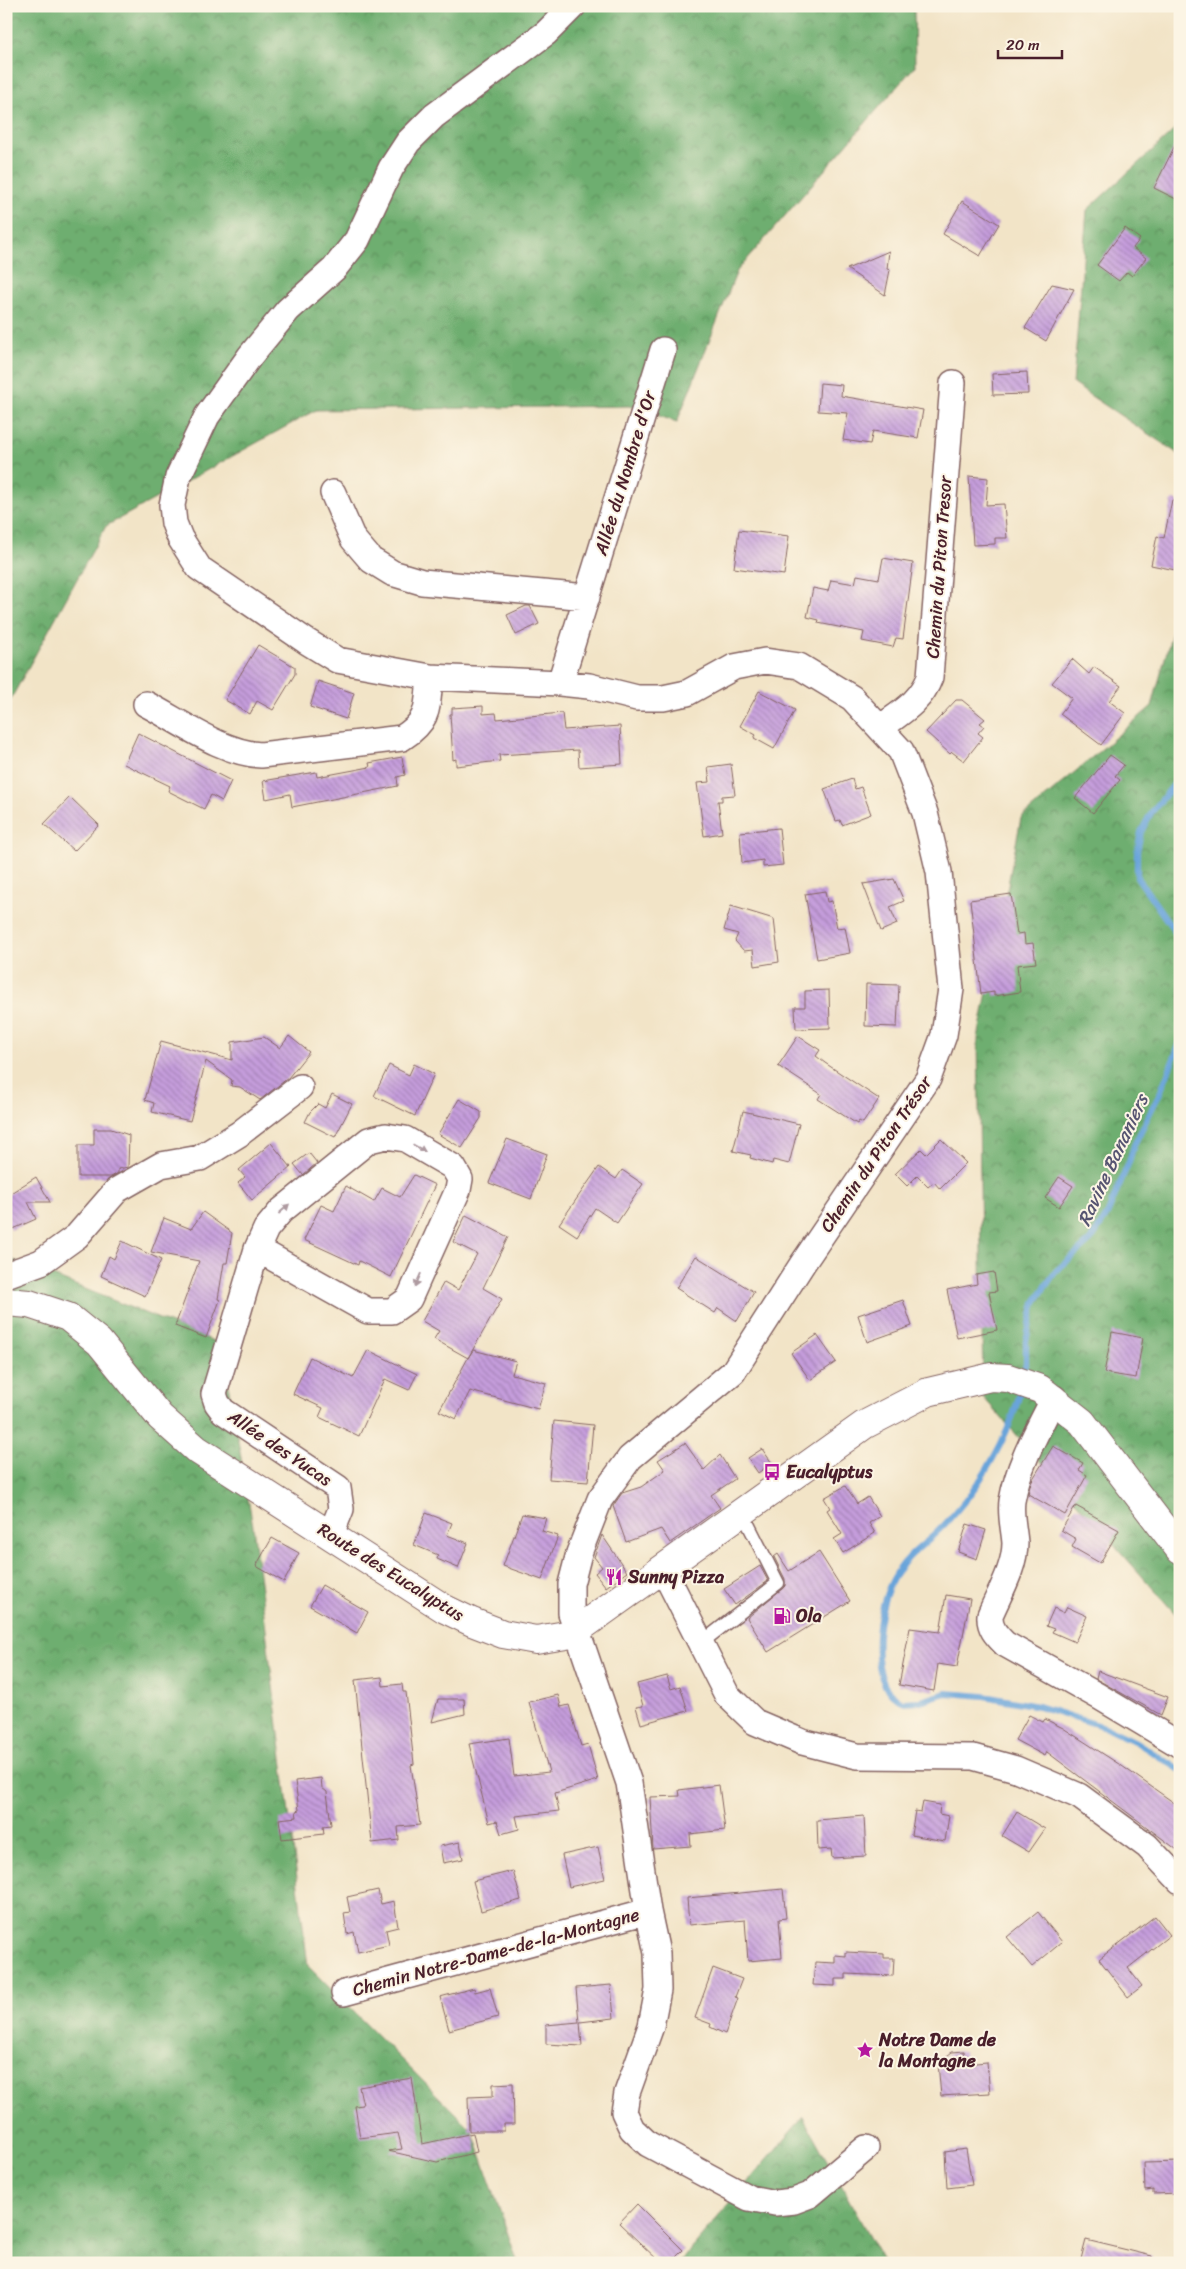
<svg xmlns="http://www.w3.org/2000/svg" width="1186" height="2269" font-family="Sriracha,sans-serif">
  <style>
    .forest { fill: url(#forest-crowns); stroke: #5c664d }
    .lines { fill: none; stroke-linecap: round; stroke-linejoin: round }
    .stream { stroke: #69a4da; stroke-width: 6 }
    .building { fill: url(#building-back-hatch) }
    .lane-casing { stroke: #856462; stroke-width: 15 }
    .street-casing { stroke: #856462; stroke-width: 28 }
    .secondary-casing { stroke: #856462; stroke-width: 30 }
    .lane { stroke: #fff; stroke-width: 12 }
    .street { stroke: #fff; stroke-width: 25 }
    .secondary { stroke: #fff; stroke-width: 28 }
    .oneway { fill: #ae9aa0 }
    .labels { text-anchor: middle; stroke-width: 4; stroke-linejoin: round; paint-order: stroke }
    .street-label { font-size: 18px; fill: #4a1f2b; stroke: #fcf5e5 }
    .poi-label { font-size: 18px; font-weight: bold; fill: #4a1f2b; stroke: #fcf5e5; text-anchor: start }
    .water-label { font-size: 19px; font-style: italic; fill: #565471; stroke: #fcf5e5 }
  </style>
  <defs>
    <pattern id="forest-crowns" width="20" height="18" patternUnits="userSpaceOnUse" patternTransform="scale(1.25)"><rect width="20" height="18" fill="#6eae6f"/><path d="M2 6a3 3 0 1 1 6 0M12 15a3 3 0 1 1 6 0" fill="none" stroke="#5c8d5b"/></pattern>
    <pattern id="building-back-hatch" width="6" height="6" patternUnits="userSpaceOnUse" patternTransform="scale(1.25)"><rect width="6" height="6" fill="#c59ddc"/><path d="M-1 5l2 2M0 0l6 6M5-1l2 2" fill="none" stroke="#a27fb3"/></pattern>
  </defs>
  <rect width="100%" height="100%" fill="#fcf5e5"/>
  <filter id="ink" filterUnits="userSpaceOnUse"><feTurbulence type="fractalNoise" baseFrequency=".02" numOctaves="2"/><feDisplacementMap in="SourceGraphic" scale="10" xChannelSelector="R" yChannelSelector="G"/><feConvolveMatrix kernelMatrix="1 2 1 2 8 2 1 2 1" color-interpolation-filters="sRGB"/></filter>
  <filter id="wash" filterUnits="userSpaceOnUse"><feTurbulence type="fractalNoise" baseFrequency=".0096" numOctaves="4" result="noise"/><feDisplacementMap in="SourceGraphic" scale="20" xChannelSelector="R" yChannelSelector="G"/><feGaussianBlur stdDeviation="1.12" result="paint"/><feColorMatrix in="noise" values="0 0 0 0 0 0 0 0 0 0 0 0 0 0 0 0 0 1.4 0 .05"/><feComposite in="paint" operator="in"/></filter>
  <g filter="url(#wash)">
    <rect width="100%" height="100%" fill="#f2e4c7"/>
    <path class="forest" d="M6 6H914L915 66 737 271 677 422 629 406 316 410 106 526 6 708Z
      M1180 125V455L1073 384 1087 210Z
      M1180 603V1619L983 1397 978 1038 1021 818 1152 706Z
      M6 1257 221 1344 253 1526 308 1966 472 2130 518 2263H6Z
      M803 2117 884 2263H679Z"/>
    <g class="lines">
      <path class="stream" d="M1180 777 1151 813 1141 832 1137 852V877L1180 939
        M1023 1376 1026 1363V1341L1035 1302 1056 1271 1091 1240 1106 1217 1129 1162 1134 1145 1160 1093 1180 1043
        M1021 1388C1013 1425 991 1467 968 1497 959 1508 949 1521 938 1531 925 1544 910 1553 900 1568 879 1596 871 1651 884 1684 887 1692 896 1697 902 1702L921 1701 946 1693 984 1696 1038 1706 1105 1727 1136 1742 1180 1770"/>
    </g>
    <g id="blocks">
      <path class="building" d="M1180 135V201L1154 188Z
        M962 201 999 224 980 256 943 234Z
        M1125 228 1140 239 1133 248 1146 258 1132 276 1127 272 1119 281 1097 265Z
        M889 251 887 269 890 270 885 295 847 269Z
        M1052 284 1074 289 1046 341 1025 328Z
        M1027 372 1028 394 993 395 992 374Z
        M820 383 842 385 841 396 923 410 918 438 873 431 870 444 843 440 848 413 818 411Z
        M969 476 988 478 986 505 1004 504 1007 538H995V544L973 545Z
        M1172 500 1180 501V571L1151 565 1157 536 1164 538Z
        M739 530 789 536 784 575 734 568Z
        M883 558 913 563 903 639 896 638 893 647 862 641 864 632 818 623 819 620 807 617 813 588 828 591 831 580 855 584 857 575 879 579Z
        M526 606H530L539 624 516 635 507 615Z
        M258 645 295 667V674L273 710 257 701 250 714 225 700Z
        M1072 659 1089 674 1094 667 1121 686 1109 701 1125 713 1101 745 1060 714 1072 698 1052 683Z
        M318 681 354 693 346 719 310 707Z
        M759 691 795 710 774 749 754 738 756 735 740 726Z
        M956 700H962L985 719 980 723 984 726 978 733 983 737 964 761 952 752 950 754 926 732Z
        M483 706V714L496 713 497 719 562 713 564 730 620 726 622 764 579 767 578 750 499 755 500 761 456 766V759L453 760 450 714H452V708Z
        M138 733 231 781 222 801 211 795 204 809 168 791 170 786 124 764Z
        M1110 755 1124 765 1115 776 1120 780 1093 813 1075 798Z
        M402 757 405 775 397 777 398 786 292 807 290 794 266 799 263 781 316 772 317 777 370 767 369 763Z
        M731 764 735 795 722 796V801H718L722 833 704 836 697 783 710 782 708 767Z
        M852 779 855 789 861 787 871 814 842 825 840 820 836 821 824 789Z
        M70 797 99 825 74 851 44 824Z
        M779 828 783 865 763 867V860L742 863 740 832Z
        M894 879 904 901 890 907 897 924 881 931 863 884Z
        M825 891 827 902 832 901 837 928 845 927 850 953 817 959 805 894Z
        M1011 894 1017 934 1024 933 1025 944 1033 943 1036 963 1017 965 1020 992 994 996V992L981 994 970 900Z
        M731 906 774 919 779 962 755 966 753 950 744 951 735 941 738 934 724 930Z
        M866 984 899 985 897 1027 865 1026Z
        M829 990 830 1028 796 1029 795 1007H805V991Z
        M289 1036 309 1052 288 1078 260 1100 240 1087 231 1086 232 1080 206 1061 190 1121 152 1112 154 1103 145 1100 161 1041 232 1060V1042L264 1037 280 1048Z
        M798 1036 820 1050 816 1056 825 1063 879 1099 863 1123 859 1121 857 1124 818 1099 821 1094 778 1066Z
        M414 1064 434 1074 415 1116 374 1096 389 1065 409 1075Z
        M332 1094 352 1104 335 1137 305 1122 310 1112 318 1104 325 1108Z
        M459 1099 481 1112V1118L462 1148 438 1134Z
        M743 1111 799 1124 789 1164 773 1160 772 1164 750 1158 751 1155 733 1151Z
        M94 1129H111L129 1135 128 1167 118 1169V1173L111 1177H78V1145H94Z
        M507 1139 547 1154 531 1199 489 1183Z
        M941 1139 966 1163 940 1189 934 1182 928 1187 917 1176 907 1186 895 1174 921 1149 926 1154Z
        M271 1143 291 1167 252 1200 238 1183 245 1177 239 1170Z
        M309 1153 317 1163 303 1175 294 1164Z
        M599 1167 616 1179 622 1170 643 1184 617 1223 595 1208 577 1236 559 1224Z
        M414 1175 435 1185 391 1277 359 1261 358 1265 304 1240 321 1205 334 1211 346 1186 374 1202 382 1188 400 1197Z
        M36 1177 50 1202H28L36 1219 11 1230 6 1221V1196Z
        M1059 1177 1073 1186 1059 1207 1045 1198Z
        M203 1212 232 1233 227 1263H224L218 1299 220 1300 206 1338 175 1326 199 1261 151 1252 164 1218 191 1229Z
        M466 1215 508 1237 483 1288 502 1299 468 1358 473 1350 516 1361 512 1374 546 1383 538 1409 470 1391 456 1419 439 1411 468 1358 434 1339 439 1331 422 1321 444 1282 458 1290 477 1254 453 1242Z
        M122 1241 161 1260 145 1296 101 1276 109 1256 114 1259Z
        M696 1256 754 1292 737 1321 718 1308 715 1313 676 1288Z
        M994 1272 997 1291 989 1292 997 1330 957 1338 947 1290 977 1284 976 1275Z
        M903 1300 912 1326 867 1342 858 1315Z
        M1112 1332 1143 1338 1136 1378 1104 1373Z
        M817 1335 836 1362 810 1380 791 1353Z
        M368 1350 417 1374 409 1390 385 1379 359 1436 319 1417 323 1408 293 1394 310 1357 353 1378Z
        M554 1421 593 1425 588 1482 549 1479Z
        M685 1443 704 1470 720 1455 735 1479 711 1495 720 1508 670 1543 661 1529 626 1542 613 1506 622 1493 641 1487 665 1470 658 1460Z
        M1053 1446 1083 1463 1079 1470 1087 1475 1065 1515 1028 1494 1031 1482Z
        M762 1449 772 1463 758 1473 748 1458Z
        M845 1486 857 1504 868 1497 880 1516 869 1523 875 1533 843 1553 834 1539 842 1534 827 1510 830 1508 824 1498Z
        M1076 1506 1119 1530 1100 1563 1072 1547 1076 1539 1061 1530Z
        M426 1513 452 1523 447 1535 468 1543 458 1568 437 1559 438 1555 414 1545Z
        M522 1514 546 1518 542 1531 558 1536 542 1580 503 1566Z
        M967 1524 986 1530 977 1559 958 1552Z
        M602 1535 627 1572 606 1587 595 1573 602 1567 594 1557Z
        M272 1538 299 1553 284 1582 256 1566Z
        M819 1552 850 1601 768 1652 747 1618 785 1586V1579L774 1557 778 1554 789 1571Z
        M760 1566 768 1581 735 1605 724 1589Z
        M322 1585 368 1612 357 1633 310 1606Z
        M946 1595 970 1599 957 1667 938 1664 934 1691 899 1685 910 1628 940 1632Z
        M1067 1607 1087 1616 1075 1642 1052 1632 1054 1629 1046 1626 1054 1608 1064 1613Z
        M1098 1671 1168 1697 1161 1715 1096 1679Z
        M667 1676 671 1689 680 1686 688 1711 641 1724 636 1707 643 1706 637 1684Z
        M382 1677 383 1686 402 1684 403 1692H406L414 1764 411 1765 420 1825 398 1827 399 1840 372 1843 355 1680Z
        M558 1695 561 1707 569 1705 581 1746 588 1744 598 1780 555 1793 559 1811 516 1816 519 1829 501 1834 497 1821 489 1823 469 1744 509 1738 514 1776 549 1772 529 1702Z
        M438 1699H464L465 1714 432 1722Z
        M1029 1715 1043 1722 1045 1719 1063 1728 1122 1766 1180 1807V1852L1047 1752 1045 1756 1015 1740Z
        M321 1778 322 1788 327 1792 331 1825 323 1826 324 1834 282 1839 279 1819 297 1817 296 1811 299 1810 295 1781Z
        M719 1785 725 1830 690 1834 691 1846 653 1849 650 1797 680 1796 679 1790Z
        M923 1802 940 1805 939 1814 949 1816 945 1841 911 1835 915 1811 921 1812Z
        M1017 1812 1045 1829 1029 1852 1002 1836Z
        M864 1816 866 1856 832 1858 831 1849 818 1850 817 1820Z
        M460 1842 463 1859 443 1863 440 1846Z
        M598 1847 605 1879 569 1887 562 1855Z
        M513 1871 521 1900 481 1911 473 1881Z
        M783 1889 786 1918 779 1919 782 1958 748 1961 745 1920 689 1925 687 1898Z
        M378 1890 381 1904 394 1901 398 1927 386 1930 389 1945 358 1952 354 1932 347 1934 344 1913 350 1912 347 1897Z
        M1038 1912 1062 1942 1032 1967 1007 1937Z
        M1155 1916 1170 1935 1128 1968 1142 1986 1128 1997 1099 1959Z
        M846 1952 884 1954V1958H894L893 1976 846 1974V1979H835V1986L813 1985 815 1962 835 1963V1955L846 1956Z
        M713 1968 742 1979 735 1997 738 1998 725 2034 710 2027 711 2024 695 2018Z
        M611 1985 614 2018 580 2022 582 2046 546 2044V2025L579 2022 576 1988Z
        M474 1988 475 1992 490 1988 498 2017 449 2030 440 1997Z
        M964 2051 965 2064 987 2062 990 2093 941 2096 938 2063 952 2052Z
        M412 2078 422 2144 473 2133 477 2152 437 2162 388 2151 402 2149 398 2133 360 2138 355 2106 363 2105 359 2087Z
        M513 2083 514 2124H504V2131H469L468 2097 493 2096V2084Z
        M966 2149 972 2185 947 2188 945 2152Z
        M1180 2162V2193L1153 2194V2190L1145 2191 1144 2163Z
        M637 2204 683 2250 670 2263H661L619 2223Z
        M1086 2240 1152 2256V2263H1080Z"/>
    </g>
  </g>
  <g filter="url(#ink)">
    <use href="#blocks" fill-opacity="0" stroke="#856462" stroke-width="1"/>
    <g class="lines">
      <g class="lane-casing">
        <path id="lane" d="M701 1643 778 1583 742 1512"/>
      </g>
      <g class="street-casing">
        <path id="street" d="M573 6 546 33 434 116 408 142 391 168 357 240 334 269 288 310 250 356 207 416 178 477 172 505 174 523 180 538 199 568 306 641 337 660 430 677 560 683 589 686 637 698H663L687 693 734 667 765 661 799 666 852 698 901 751 925 813 939 872 951 989 944 1035 928 1079 803 1263 733 1372 630 1458 600 1499 579 1553 571 1584V1613L629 1783 648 1911 657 1953 658 1990 651 2026 627 2093 624 2112 632 2129 648 2144 749 2198 775 2203 794 2201 810 2195 866 2148
          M333 493 353 539 371 560 392 573 422 582 587 597
          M560 683 663 350
          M146 704C181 722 222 753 261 755L402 738C430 720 427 708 430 677
          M880 728C900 713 921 702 930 677L953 383
          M257 1249 368 1311H392L409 1299 458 1190 460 1179 453 1167 405 1139 386 1136 369 1140 281 1211 266 1229 257 1249 214 1394 217 1403 223 1411 338 1488 341 1509 331 1534
          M6 1275 41 1262 77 1236 117 1190 161 1165 200 1158 239 1134 300 1087
          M1054 1398C1038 1430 1018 1465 1012 1501 1010 1515 1014 1529 1015 1543 1015 1567 1000 1592 990 1615 989 1628 996 1635 1005 1644L1098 1696 1180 1745
          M663 1569 727 1695 755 1722 802 1742 857 1756 973 1757 1016 1769 1079 1796 1147 1846 1180 1881
          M344 1993 648 1911"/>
      </g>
      <g class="secondary-casing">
        <path id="secondary" d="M6 1302 29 1304 68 1317 99 1342 160 1417 196 1449 445 1609 472 1622 503 1634 536 1640 566 1635 577 1630 864 1425 928 1392 991 1377 1008 1378 1040 1389 1082 1422 1180 1550"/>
      </g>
      <use href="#lane" class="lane"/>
      <use href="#street" class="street"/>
      <use href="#secondary" class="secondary"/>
    </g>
    <defs><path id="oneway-solid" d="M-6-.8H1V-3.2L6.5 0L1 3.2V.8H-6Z" transform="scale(1.25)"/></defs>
    <g class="oneway">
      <use href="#oneway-solid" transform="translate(419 1148) rotate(30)"/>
      <use href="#oneway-solid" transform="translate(284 1209) rotate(-42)"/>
      <use href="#oneway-solid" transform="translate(418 1280) rotate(114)"/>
    </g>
  </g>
  <defs>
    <g id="bus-bare" transform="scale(1.35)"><path d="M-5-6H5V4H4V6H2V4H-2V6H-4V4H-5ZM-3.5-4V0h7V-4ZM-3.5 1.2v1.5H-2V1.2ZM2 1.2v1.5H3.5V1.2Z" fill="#b5179e" stroke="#fcf5e5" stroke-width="2.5" paint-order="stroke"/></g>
    <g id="restaurant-bare" transform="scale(1.35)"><path d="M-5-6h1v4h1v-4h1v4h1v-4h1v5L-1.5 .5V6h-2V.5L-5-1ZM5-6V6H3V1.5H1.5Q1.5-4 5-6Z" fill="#b5179e" stroke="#fcf5e5" stroke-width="2.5" paint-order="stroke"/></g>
    <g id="fuel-bare" transform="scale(1.35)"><path d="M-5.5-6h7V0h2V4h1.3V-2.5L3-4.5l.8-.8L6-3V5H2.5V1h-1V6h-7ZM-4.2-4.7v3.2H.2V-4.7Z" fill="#b5179e" stroke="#fcf5e5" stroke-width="2.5" paint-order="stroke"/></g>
    <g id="sight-bare" transform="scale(1.35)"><path d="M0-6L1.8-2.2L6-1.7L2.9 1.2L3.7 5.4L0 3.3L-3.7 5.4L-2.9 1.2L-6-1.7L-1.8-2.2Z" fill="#b5179e" stroke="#fcf5e5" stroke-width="2.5" paint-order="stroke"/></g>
  </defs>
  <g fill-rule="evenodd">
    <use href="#bus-bare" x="772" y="1472"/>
    <use href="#restaurant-bare" x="614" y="1577"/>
    <use href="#fuel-bare" x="782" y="1616"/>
    <use href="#sight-bare" x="865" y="2050"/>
  </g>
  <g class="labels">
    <g class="street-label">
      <text transform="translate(625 473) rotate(-73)" y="6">Allée du Nombre d'Or</text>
      <text transform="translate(939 567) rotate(-86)" y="6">Chemin du Piton Tresor</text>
      <text transform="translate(876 1154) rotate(-56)" y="6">Chemin du Piton Trésor</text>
      <text transform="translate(280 1448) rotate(34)" y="6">Allée des Yucas</text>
      <text transform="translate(391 1572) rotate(32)" y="6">Route des Eucalyptus</text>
      <text transform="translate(496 1952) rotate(-15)" y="6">Chemin Notre-Dame-de-la-Montagne</text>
    </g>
    <g class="poi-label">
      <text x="786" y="1478">Eucalyptus</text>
      <text x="628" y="1583">Sunny Pizza</text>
      <text x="796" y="1622">Ola</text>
      <text x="879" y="2046">Notre Dame de<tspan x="879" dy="21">la Montagne</tspan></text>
    </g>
    <g class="water-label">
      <text transform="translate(1112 1160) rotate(-65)" y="7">Ravine Bananiers</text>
    </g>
  </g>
  <rect width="1186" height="2269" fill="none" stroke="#fcf5e5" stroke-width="25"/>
  <path d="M998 50v8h64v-8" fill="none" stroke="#4a1f2b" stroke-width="2.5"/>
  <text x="1006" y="50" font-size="15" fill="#4a1f2b" stroke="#fcf5e5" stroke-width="4" paint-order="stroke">20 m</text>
</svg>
